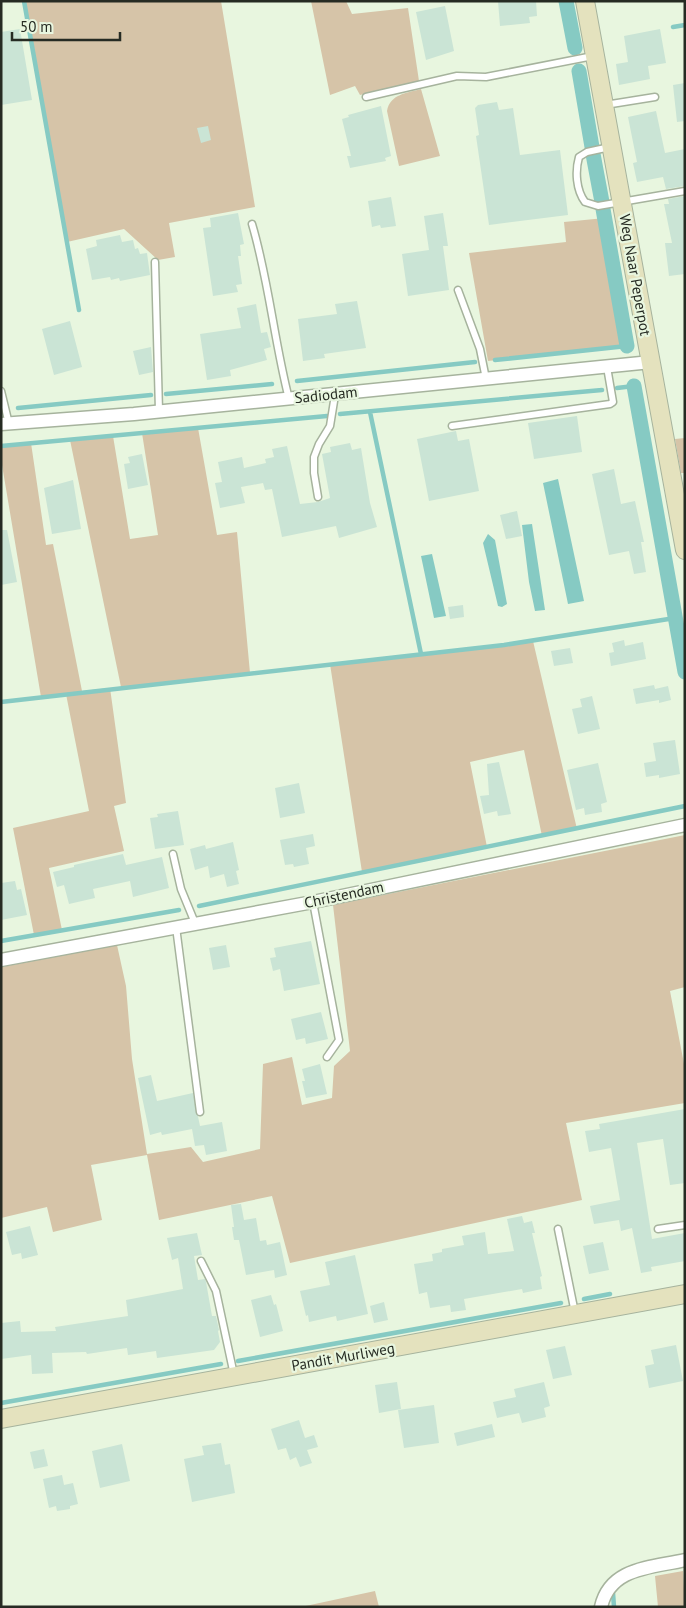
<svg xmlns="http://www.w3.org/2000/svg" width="686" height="1608" font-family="'PT Sans',sans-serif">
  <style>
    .green { fill: #d6c4a8 }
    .water { fill: #86cac3 }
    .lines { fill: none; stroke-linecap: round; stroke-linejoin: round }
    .stream { stroke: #86cac3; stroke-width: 4.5 }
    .canal { stroke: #86cac3; stroke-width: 15 }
    .building { fill: #cae4d5 }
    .lane-casing { stroke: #a6b39d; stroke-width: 9 }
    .street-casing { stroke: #a6b39d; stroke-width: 15 }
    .secondary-casing { stroke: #a6b39d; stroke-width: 20 }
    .lane { stroke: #fff; stroke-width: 6 }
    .street { stroke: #fff; stroke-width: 12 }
    .secondary { stroke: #e4e2be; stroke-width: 18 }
    .labels { text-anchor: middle; stroke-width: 4.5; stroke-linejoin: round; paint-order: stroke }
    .street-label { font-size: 15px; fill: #262b23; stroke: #e8f6df }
  </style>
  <rect width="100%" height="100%" fill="#e8f6df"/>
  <path class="green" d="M24 1H221L255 207 169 223 175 257 158 260 124 229 67 242Z
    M311 1H346L352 14 408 8 419 81 360 95 355 86 330 95Z
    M421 89 440 156 399 166 387 111C390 94 407 93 421 89Z
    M605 218 625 346 488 361 469 253 566 242 564 222Z
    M198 428 217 535 237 532 250 673 121 687 70 440 113 436 130 539 158 535 142 433Z
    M685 438V473H681L675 439Z
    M31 443 46 545 53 544 82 691 110 688 126 803 114 806 124 851 49 868 62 930 34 935 13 828 89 811 66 694 41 697 1 459V446Z
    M533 641 577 829 542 836 524 750 470 762 487 847 362 872 330 664Z
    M685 835V987L670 991 685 1069V1103L566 1123 582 1200 290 1263 272 1196 159 1220 147 1155 91 1165 102 1220 53 1232 47 1207 1 1218V967L117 945 126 986 132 1059 147 1154 191 1147 203 1162 260 1149 263 1064 292 1057 302 1105 332 1098 334 1066 350 1051 333 905Z
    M683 1571 685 1607H658L655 1576Z
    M375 1591 379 1607H301Z"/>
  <path class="water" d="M558 479 584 601 568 604 543 483Z
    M532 524 545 610 535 611 529 582 522 525Z
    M488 534 495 540 507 604 502 607 498 606 483 543Z
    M432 554 446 616 434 618 421 556Z"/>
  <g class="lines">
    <path class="stream" d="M24 1 79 310
      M673 27 685 25
      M495 360 627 346
      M297 381 475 362
      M617 388 634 386
      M166 394 272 384
      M18 408 151 395
      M370 412 421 654
      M340 414 602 390
      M1 446 327 416
      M1 702 504 645 675 618
      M199 906 685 806
      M1 941 179 910
      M584 1299 610 1294
      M238 1361 561 1303
      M1 1403 221 1364
      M613 1593 614 1607"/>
    <path class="canal" d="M566 1 575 48
      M579 71 592 147
      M593 154 602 202
      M603 209 627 346
      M634 386 685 672"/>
  </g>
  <path class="building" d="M498 1H536L537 16 529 17 530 23 500 26Z
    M445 6 454 51 426 60 416 12Z
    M20 29 32 100 1 105V32Z
    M660 29 666 63 648 66 650 79 619 85 616 64 628 62 624 36Z
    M685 83V121L677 122 673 85Z
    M497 102 499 110 513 108 520 155 560 150 568 215 489 225 476 136 479 135 475 108 478 105Z
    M381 106 391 156 385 158 386 161 350 168 347 156H351L342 119 349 117 348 115Z
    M656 111 665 153 685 149V186L666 189 663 177 637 182 633 163 637 162 628 117Z
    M208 126 211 140 201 143 197 128Z
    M685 196V274L669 276 665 243H672L664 204H669L668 199Z
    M391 197 396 226 381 228 380 225 372 227 368 201Z
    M238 213 244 244 240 245 241 256H238L242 284 236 285 238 292 213 296 203 228 211 227 210 218Z
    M443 213 448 246H443L449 290 408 296 402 254 429 250 424 216Z
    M120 235 122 242 133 240 135 249 138 248 140 254 147 253 150 275 120 281 119 278 111 280 110 277 92 280 86 249 97 246 96 240Z
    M357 301 366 348 324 354 325 358 303 361 298 319 337 314 335 304Z
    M256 304 261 333 267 332 271 347 264 349 267 360 230 370 231 376 207 380 200 334 241 328 237 308Z
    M70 321 82 367 54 375 42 329Z
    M151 347 153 372 139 375 133 351Z
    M577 416 582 452 534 459 528 423Z
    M456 431 458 441 469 439 479 491 429 501 417 439Z
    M350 443 352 450 361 448 370 503 377 527 339 538 336 526 282 537 272 489 265 490 263 483 241 487 245 503 220 508 215 483 222 482 218 462 242 457 244 468 266 463 265 459 274 457 272 449 287 446 300 504 318 502 330 498 322 454 331 452 330 447Z
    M142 454 148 485 128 489 124 464 130 463 128 457Z
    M614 469 621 504 635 501 644 542H641L646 572 634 574 629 551 609 555 592 474Z
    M73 480 81 529 52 534 44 488Z
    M517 511 522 536 506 539 500 515Z
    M1 530H7L17 582 1 585Z
    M463 605 464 617 450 619 448 607Z
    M624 640 625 646 643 642 646 659 611 666 609 653 614 652 612 643Z
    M570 648 573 663 554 666 551 651Z
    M654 685 655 689 668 686 671 700 659 703V700L636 704 633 689Z
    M592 696 600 729 578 734 572 709 582 707 580 699Z
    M675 740 680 774 659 778V775L646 777 644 763 656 761 653 743Z
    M499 762 511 814 498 816 497 811 484 814 480 796 489 795 487 764Z
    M598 763 607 802 601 804 602 812 585 815 584 808 576 810 567 770Z
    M299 783 305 813 280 818 275 788Z
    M178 811 184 845 155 849 150 818 158 817 157 814Z
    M313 834 315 846 306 848 309 864 294 867 293 864 285 865 280 840Z
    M233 842 239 870 236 871 239 884 227 887 224 874 210 878 208 866 195 870 190 849 205 845 206 849Z
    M123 854 126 865 162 857 169 888 133 897 130 881 93 889 95 898 69 904 64 885 57 887 53 872 74 867V865Z
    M15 881 17 890 21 889 27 915 1 920V883Z
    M311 941 320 984 284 991 280 969 273 971 270 958 276 957 274 948Z
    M226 945 230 967 213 970 209 948Z
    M321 1012 328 1039 306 1044 305 1038 296 1040 291 1019Z
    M320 1064 327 1094 306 1098 302 1081H305L302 1069Z
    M151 1075 157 1101 193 1093 200 1126 222 1122 227 1151 206 1155 204 1145 195 1146 192 1129 162 1135 161 1132 150 1135 138 1078Z
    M685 1109V1183L670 1185 663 1139 637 1143 652 1239 685 1233V1261L651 1267 652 1271 641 1273 632 1228 621 1231 619 1220 594 1224 590 1206 620 1200 611 1148 589 1152 585 1131 600 1129 599 1124Z
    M241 1204 244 1220 256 1218 260 1241 266 1240 267 1245 280 1242 287 1275 275 1278 274 1270 246 1275 239 1240H234L232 1227H234L231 1205Z
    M522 1216 524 1223 532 1221 535 1233H532L542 1276 540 1277 542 1289 523 1293 522 1289 464 1299 466 1310 451 1312 450 1305 430 1308 427 1292 419 1294 414 1264 433 1261 432 1254 442 1252V1249L464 1245 462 1236 485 1232 488 1254 514 1251 507 1219Z
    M30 1226 38 1255 22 1259 21 1253 12 1255 6 1232Z
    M197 1233 202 1255 194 1256 198 1280 205 1279 206 1282 212 1316H216L219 1330 218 1331 220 1342 214 1350 157 1358 156 1351 128 1355 127 1348 87 1354 86 1352 52 1353 53 1373 32 1374 31 1355 1 1359V1323L20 1321 21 1332 56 1331 55 1327 128 1316 126 1300 183 1289 178 1258 172 1260 167 1238Z
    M603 1242 609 1270 589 1274 583 1246Z
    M355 1255 368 1314 337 1321 336 1316 309 1322 308 1315 306 1316 300 1291 330 1285 325 1262Z
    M271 1295 274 1305 276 1304 283 1331 260 1337 251 1300Z
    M384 1302 388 1320 374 1323 370 1306Z
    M676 1345 683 1381 649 1388 645 1366 654 1364 651 1350Z
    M565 1346 572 1375 553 1379 546 1350Z
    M397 1382 401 1409 379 1413 375 1385Z
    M544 1382 550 1406 544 1408 546 1417 522 1423 519 1413 497 1418 493 1402 516 1397 514 1389Z
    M434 1405 439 1443 404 1448 398 1410Z
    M299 1420 305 1438 314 1435 318 1447 307 1450 312 1463 300 1467 296 1457 290 1460 286 1448 278 1450 271 1429Z
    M492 1424 495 1437 457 1446 454 1433Z
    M221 1443 225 1465 230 1464 235 1493 192 1502 184 1459 204 1455 202 1446Z
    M122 1444 130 1481 100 1488 92 1451Z
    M44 1449 48 1466 34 1469 30 1452Z
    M62 1475 64 1485 73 1483 78 1504 70 1506V1509L57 1511 56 1506 49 1508 43 1479Z"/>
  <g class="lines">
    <g class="lane-casing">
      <path id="lane" d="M366 97 457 76 486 77 593 56
        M605 105 655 97
        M610 147 587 152 579 157C575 171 576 190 585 202L598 206 685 191
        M252 224C269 281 274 341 289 399
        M155 262 159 411
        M458 290 480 349 486 379
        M1 391 9 424
        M452 426 610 404 613 402 607 367
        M318 497 314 473V457L319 444 330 426 335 395
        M173 854 181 889 195 923
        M313 902 339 1040 327 1057
        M176 927 200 1112
        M558 1229 575 1313
        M658 1229 685 1225
        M201 1261 216 1291 234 1375"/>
    </g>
    <g class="street-casing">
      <path id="street" d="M1 424 134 414 651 362
        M1 960 313 902 685 825
        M601 1607C610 1567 651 1568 685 1560"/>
    </g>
    <g class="secondary-casing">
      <path id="secondary" d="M585 1 685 550
        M1 1419 685 1294"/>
    </g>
    <use href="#lane" class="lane"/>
    <use href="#street" class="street"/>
    <use href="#secondary" class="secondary"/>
  </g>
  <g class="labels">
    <g class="street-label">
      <text transform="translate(635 275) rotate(80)" y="5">Weg Naar Peperpot</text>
      <text transform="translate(326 395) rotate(-6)" y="5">Sadiodam</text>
      <text transform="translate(344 895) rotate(-12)" y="5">Christendam</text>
      <text transform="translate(343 1357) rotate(-10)" y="5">Pandit Murliweg</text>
    </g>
  </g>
  <rect width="686" height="1608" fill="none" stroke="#262b23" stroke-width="5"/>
  <path d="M12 32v8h108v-8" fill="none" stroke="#262b23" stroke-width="2.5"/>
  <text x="20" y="32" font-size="15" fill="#262b23" stroke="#e8f6df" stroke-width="4" paint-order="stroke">50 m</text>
</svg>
